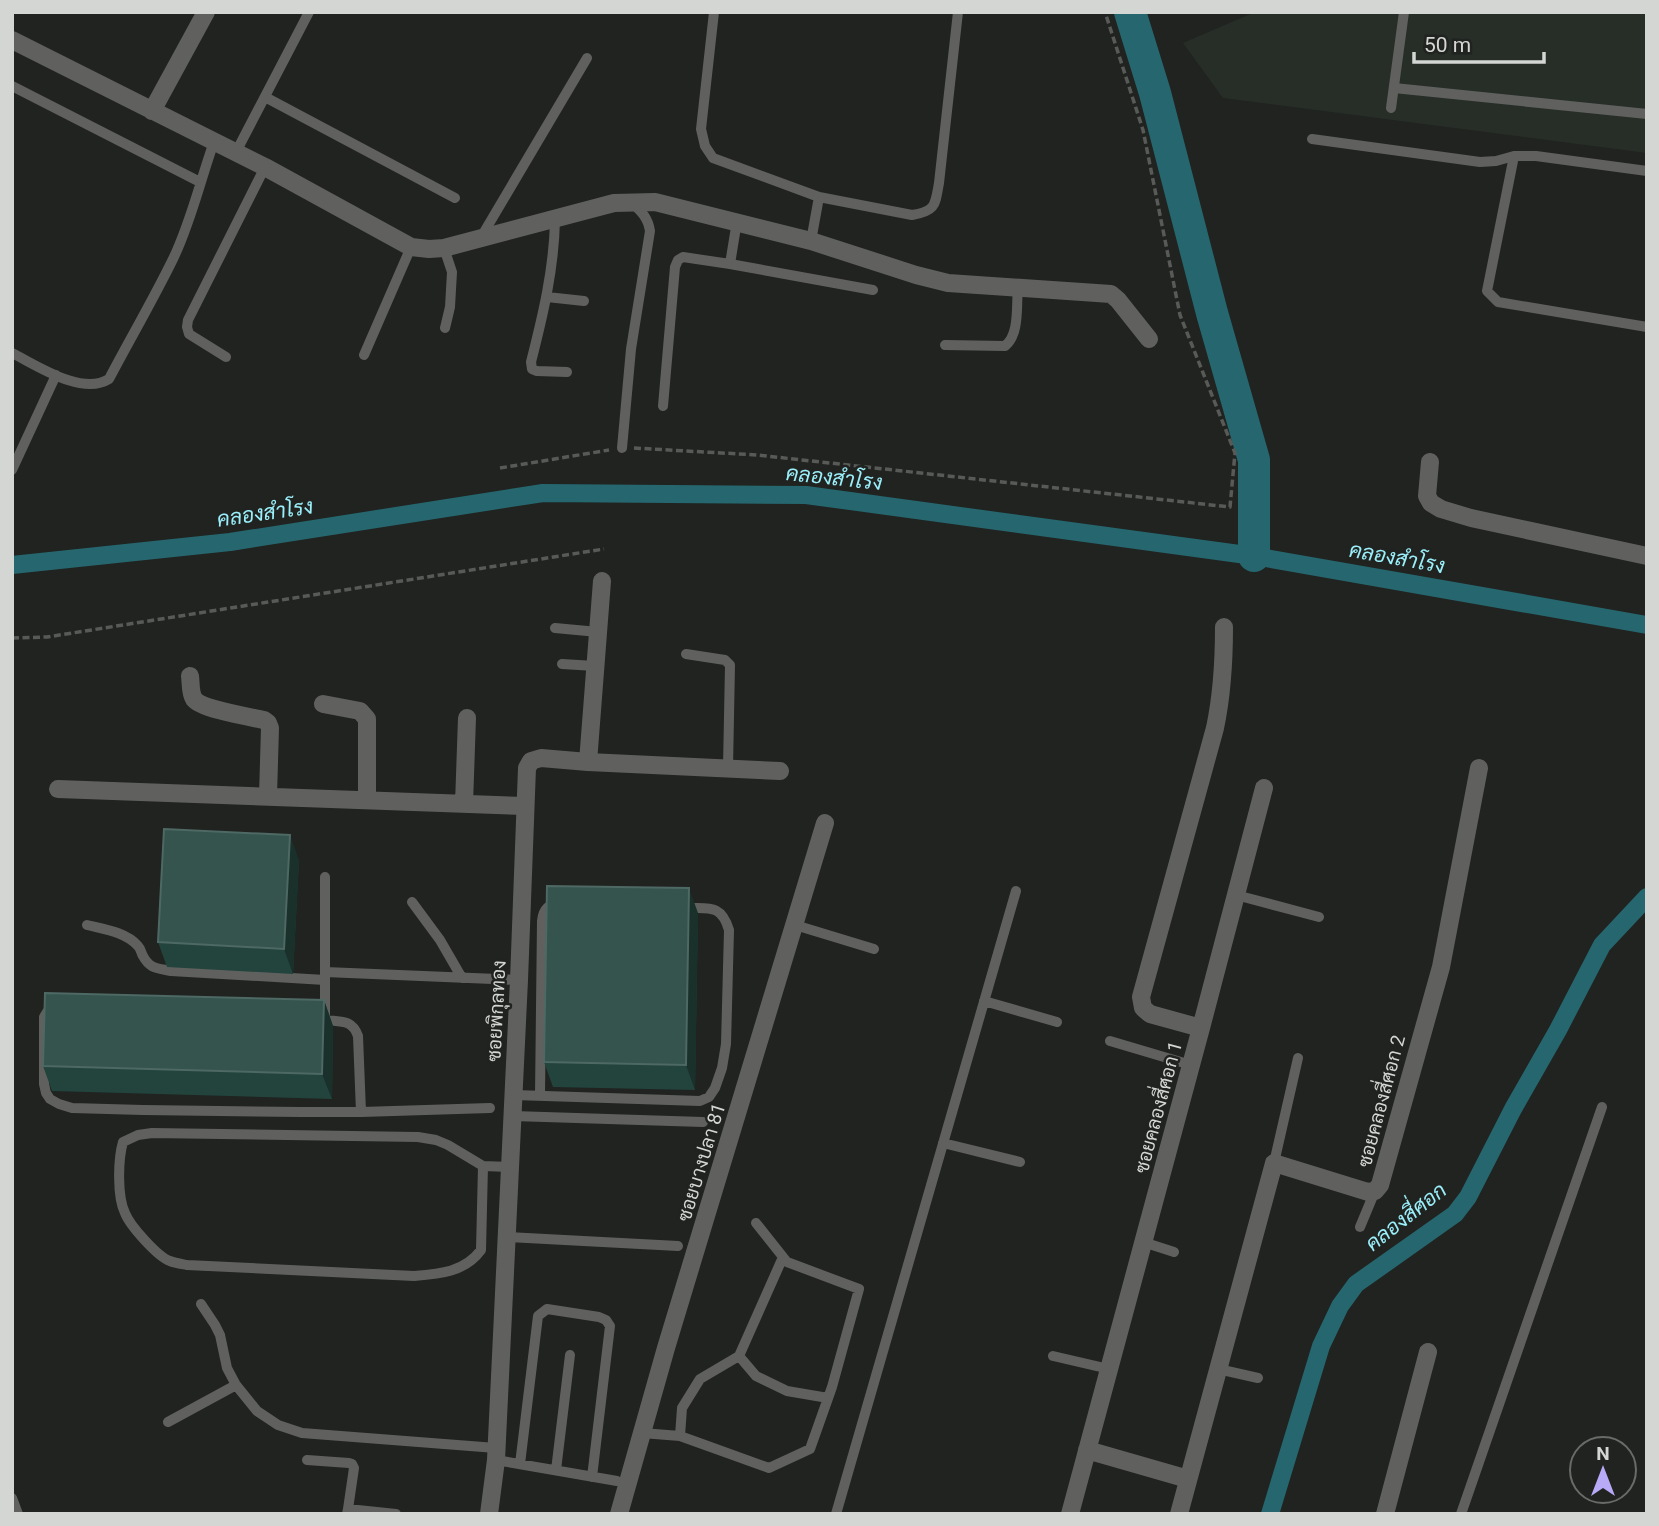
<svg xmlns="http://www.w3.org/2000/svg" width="1659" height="1526" font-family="Roboto,Sarabun,sans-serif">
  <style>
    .built { fill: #272e28 }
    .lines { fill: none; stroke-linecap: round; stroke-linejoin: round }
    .canal { stroke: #26676f; stroke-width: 18 }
    .river { stroke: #26676f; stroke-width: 32 }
    .path { stroke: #575a57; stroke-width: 3.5; stroke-dasharray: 7 3.5; stroke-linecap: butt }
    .lane { stroke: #60615f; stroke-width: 10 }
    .street { stroke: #60615f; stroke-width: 18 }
    .wall { fill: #22443d }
    .shaded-wall { fill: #19302b }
    .building { fill: #35544e; stroke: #4e6863; stroke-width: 2 }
    .labels { text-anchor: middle; stroke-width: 5; stroke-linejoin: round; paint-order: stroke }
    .street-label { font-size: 19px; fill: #d4d6d4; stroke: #202320 }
    .water-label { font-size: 21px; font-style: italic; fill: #9aeffb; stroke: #202320 }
  </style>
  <rect width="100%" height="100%" fill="#202320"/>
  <path class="built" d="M1255 12H1647V153L1223 98 1183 43Z"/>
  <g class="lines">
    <path class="canal" d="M12 565 230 542 543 493 806 495 1254 556 1647 625
      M1270 1514 1321 1346 1340 1306 1356 1284 1455 1214 1468 1197 1513 1109 1558 1030 1602 945 1647 897"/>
    <path class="river" d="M1130 12 1155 93 1212 313 1254 460V556"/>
    <path class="path" d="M634 448 757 455 1230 507 1235 453 1180 315 1143 130 1105 12
      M500 468 609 450
      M12 638 47 637 604 549"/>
    <path class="lane" d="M714 12 701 129 705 146 713 158 819 197
      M12 86 200 182
      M1394 88 1647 114
      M265 97 455 198
      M1391 108 1404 12
      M1312 139 1480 162 1496 161 1514 156H1536L1647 171
      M236 152 309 12
      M1514 156 1487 291 1498 302 1647 327
      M555 220C554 269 543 315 531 362L532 369 537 371 567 372
      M737 221 730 264 873 290
      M480 239 587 58
      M811 241 819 197 912 215C936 211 935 205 939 183L958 12
      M444 248 452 272 450 307 445 328
      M547 297 584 301
      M945 345 1005 346C1020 334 1016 306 1018 288
      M12 353C38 366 82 396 109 379 130 339 153 300 173 259 191 222 200 181 214 142
      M364 355 411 247
      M226 357 189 334 187 327 188 320 265 167
      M663 406 675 267 678 260 683 257 730 264
      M622 448 631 349 650 231C648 218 642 212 632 203
      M12 470 56 375
      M555 628 598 632
      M686 654 725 660 730 665 728 768
      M562 664 595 666
      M325 877V972
      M1236 895 1319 917
      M412 902 440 940 462 978
      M87 925C103 929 126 932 138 946 141 949 141 953 143 956 150 969 157 968 171 971L325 980
      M795 925 874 949
      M984 1001 1057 1022
      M54 1009 47 1012 44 1017V1084L46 1093 50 1099 59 1104 72 1108 143 1110 301 1112H361L490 1108
      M325 1017V972L519 980
      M325 1020C341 1022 352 1019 358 1036L361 1112
      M1110 1041 1191 1065
      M514 1095 700 1101 709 1097 715 1088 722 1068 726 1044 729 930C721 903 708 909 684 908
      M540 1095 542 921C543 910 547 904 559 904
      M513 1116 703 1122
      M943 1143 1020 1162
      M1274 1163 1298 1058
      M483 1166 481 1250C465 1272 440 1274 414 1276L187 1265C182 1264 175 1263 170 1261 158 1257 130 1226 125 1213 117 1197 118 1159 123 1142L138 1135 152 1133 418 1137 436 1140 448 1145 483 1166 510 1167
      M1360 1227 1375 1191
      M507 1237 678 1246
      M1143 1242 1174 1252
      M201 1304 215 1325 220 1335 227 1368 236 1385 257 1411 278 1425 302 1433 496 1448
      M739 1356 756 1376 787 1391 828 1398
      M1053 1356 1109 1369
      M1218 1369 1258 1378
      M168 1422 236 1385
      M642 1433 680 1436 769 1468 810 1449 832 1387 859 1289 787 1262 756 1223
      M680 1436 682 1408 700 1379 739 1356 783 1257
      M307 1460 349 1463 352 1464 354 1468 348 1509
      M496 1460 617 1481
      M520 1464 538 1316 547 1309 599 1317 606 1320 610 1326 592 1477
      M556 1470 570 1355
      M12 1498 18 1514
      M347 1514 348 1509 396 1514
      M836 1514 1016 891
      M1461 1514 1602 1107"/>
    <path class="street" d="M12 40 265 167 411 247 429 249 444 248 614 203 655 202 811 241 916 275 948 283 1111 294 1118 300 1149 339
      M152 111 206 12
      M1430 462 1427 496 1431 503 1441 509 1471 518 1647 556
      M190 676C191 683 190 693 194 699 201 709 250 717 264 720L268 723 270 728 268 796
      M323 704 360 711 367 719V800
      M588 762 602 581
      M58 789 525 806
      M464 804 467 718
      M1201 1028 1264 788
      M1087 1450 1188 1479
      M489 1514 496 1460 519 980 527 768 531 761 541 758 588 762 780 771
      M619 1514 666 1348 825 823
      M1070 1514 1201 1028 1150 1014 1143 1008 1141 997 1215 728C1222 695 1224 662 1224 627
      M1179 1514 1274 1163 1368 1192 1375 1191 1380 1185 1441 967 1479 768
      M1385 1514 1428 1352"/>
  </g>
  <path class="wall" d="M299 860 293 974 167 967 158 942Z
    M698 913 695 1090 553 1087 544 1062Z
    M324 1000 333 1026 332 1099 52 1091 43 1066Z"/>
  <path class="shaded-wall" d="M290 835 299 860 293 974 284 949Z
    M689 888 698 913 695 1090 686 1065Z
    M324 1000 333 1026 332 1099 322 1074Z"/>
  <path class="building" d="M164 829 290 835 284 949 158 942Z
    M547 886 689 888 686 1065 544 1062Z
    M45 993 324 1000 322 1074 43 1066Z"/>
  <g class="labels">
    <g class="street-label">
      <text transform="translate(496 1011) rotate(-87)" y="7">ซอยพิกุลทอง</text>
      <text transform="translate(1381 1101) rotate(-75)" y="7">ซอยคลองสี่ศอก 2</text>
      <text transform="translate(1158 1107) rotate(-75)" y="7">ซอยคลองสี่ศอก 1</text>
      <text transform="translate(701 1162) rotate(-73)" y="7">ซอยบางปลา 81</text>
    </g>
    <g class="water-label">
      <text transform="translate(834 478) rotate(6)" y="7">คลองสำโรง</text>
      <text transform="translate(265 513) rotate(-8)" y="7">คลองสำโรง</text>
      <text transform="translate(1397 558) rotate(10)" y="7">คลองสำโรง</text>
      <text transform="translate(1406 1217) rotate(-38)" y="7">คลองสี่ศอก</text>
    </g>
  </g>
  <rect width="1659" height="1526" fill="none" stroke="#d4d6d4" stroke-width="28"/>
  <g transform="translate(1603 1470)"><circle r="33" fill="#202320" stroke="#686b68" stroke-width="2"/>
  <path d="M0-5L12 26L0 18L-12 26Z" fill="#b9aaf7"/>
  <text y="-10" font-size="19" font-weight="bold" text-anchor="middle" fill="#d4d6d4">N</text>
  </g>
  <path d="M1414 52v10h130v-10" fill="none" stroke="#d4d6d4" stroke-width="3.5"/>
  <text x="1424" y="52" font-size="21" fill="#d4d6d4" stroke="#202320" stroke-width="5" paint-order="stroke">50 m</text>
</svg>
